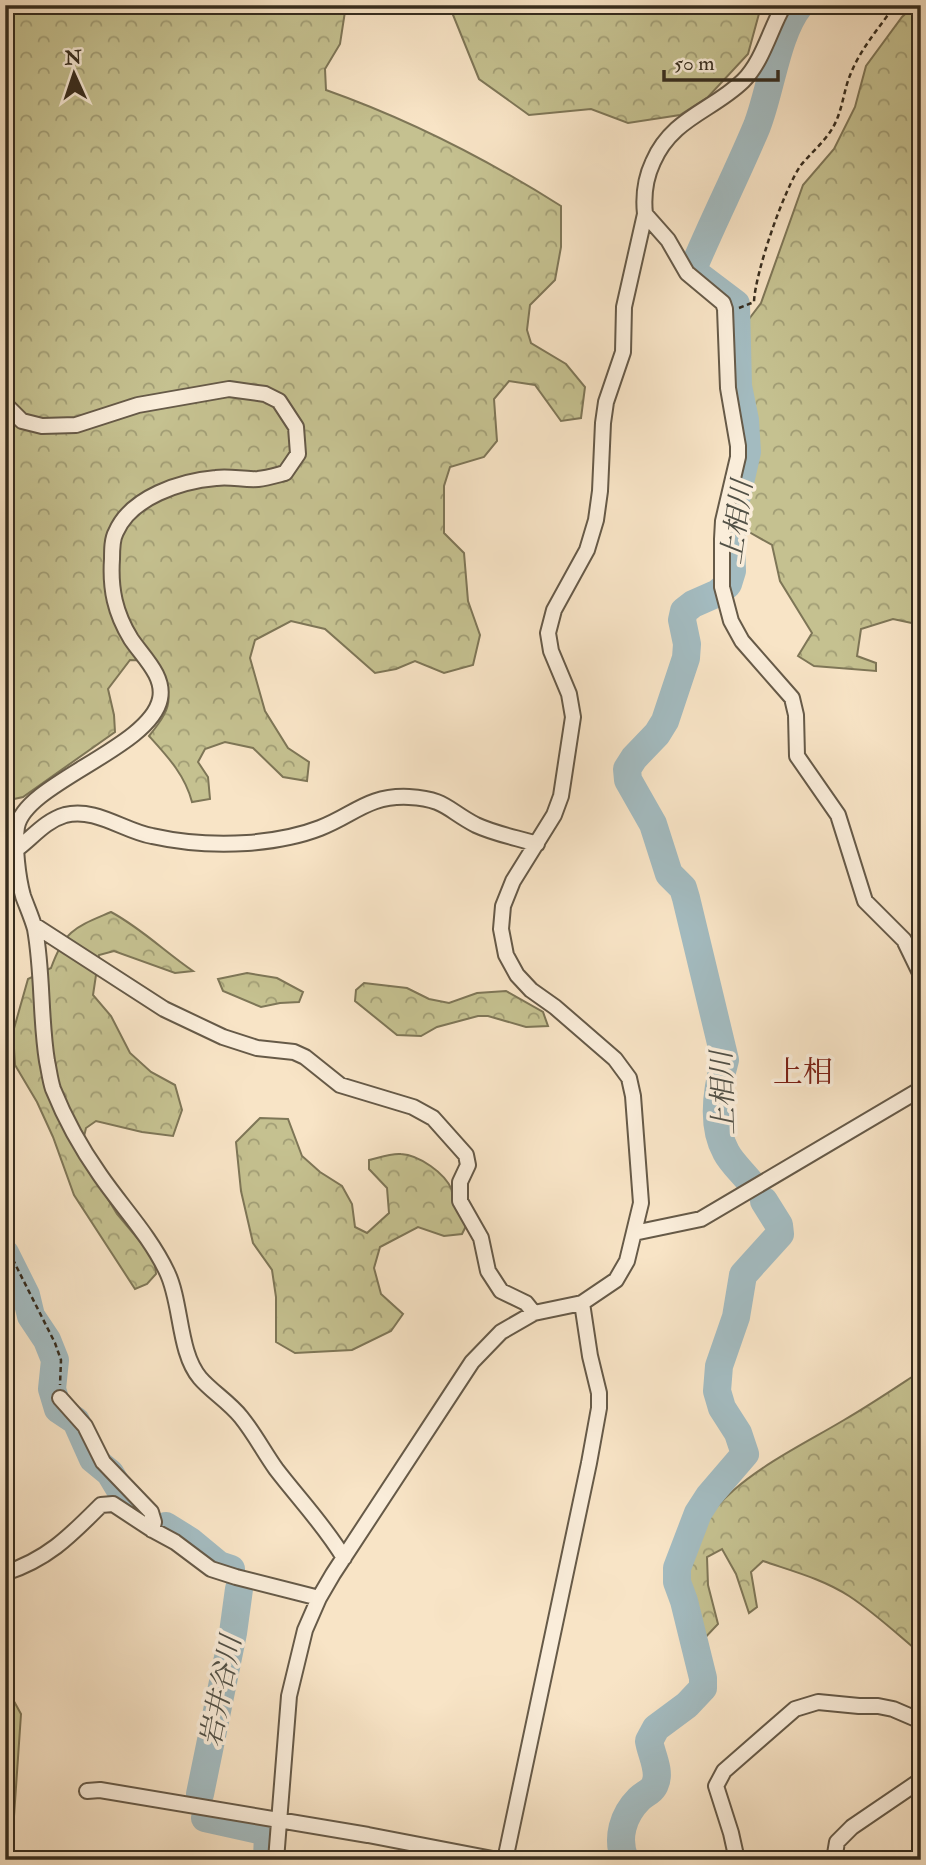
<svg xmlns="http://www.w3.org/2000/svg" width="926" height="1865" font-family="'IM FELL Double Pica','Noto Serif JP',serif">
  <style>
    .forest { fill: url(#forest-crowns); stroke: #7e7657; stroke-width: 2 }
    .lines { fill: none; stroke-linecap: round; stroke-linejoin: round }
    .river { stroke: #a3bbc0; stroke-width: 28 }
    .minor-casing { stroke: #665a48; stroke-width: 18 }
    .path { stroke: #362c1e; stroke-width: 2.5; stroke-dasharray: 5 3.5; stroke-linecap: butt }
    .minor { stroke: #faedda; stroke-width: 14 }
    .labels { text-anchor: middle; stroke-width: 7; stroke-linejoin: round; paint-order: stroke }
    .water-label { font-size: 28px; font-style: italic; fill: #515046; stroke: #faedda }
    .quarter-label { font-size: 30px; fill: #7a1f14; stroke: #faedda }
  </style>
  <defs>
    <pattern id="forest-crowns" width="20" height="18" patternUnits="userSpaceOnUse" patternTransform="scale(1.75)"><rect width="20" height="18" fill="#c5c190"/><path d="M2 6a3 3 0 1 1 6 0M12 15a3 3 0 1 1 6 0" fill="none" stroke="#a19d75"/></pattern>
  </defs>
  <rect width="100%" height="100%" fill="#f8e4c6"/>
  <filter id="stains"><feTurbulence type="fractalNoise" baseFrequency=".00286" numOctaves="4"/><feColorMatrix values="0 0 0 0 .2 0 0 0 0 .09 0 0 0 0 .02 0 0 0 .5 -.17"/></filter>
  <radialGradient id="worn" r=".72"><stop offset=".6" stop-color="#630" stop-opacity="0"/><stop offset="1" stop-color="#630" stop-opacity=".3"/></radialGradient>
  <path class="forest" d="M5 5H346L340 44 325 69 326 90C408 119 488 160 561 206V247L555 280 530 305 527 330 531 343 566 364 585 387 581 418 561 421 535 385 509 381 494 399 497 441 484 457 450 467 444 486V533L464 553 468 601 480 635 473 665 444 673 415 661 396 669 375 673 325 629 291 621 255 640 250 658 265 711 288 748 309 762 307 781 283 777 253 748 225 742 205 749 198 762 208 777 210 799 192 802C185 775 168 757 149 736 176 703 173 695 152 661L130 660 108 689 114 715 115 732 23 797 5 801Z
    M449 5H766L760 10 748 54 708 97 680 115 628 123 591 109 529 115 479 79Z
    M915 5H921V625L893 619 861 629 857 656 876 663V671L814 666 798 656 812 633 780 581 772 545 749 532 748 499 756 443 745 383 743 327 761 303 803 185 834 149 855 107 866 66 902 17Z
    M111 912C141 928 165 952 193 971L175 973 114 951 99 955 93 995 111 1016 130 1053 151 1072 175 1085 182 1110 173 1136 142 1132 96 1121 86 1128 80 1153 117 1214 154 1258 156 1274 147 1284 135 1289 74 1195 53 1137 37 1102 15 1065 13 1032 28 979 51 968C65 929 76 927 111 912Z
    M247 973 277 978 303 992 299 1002 280 1003 261 1007 223 991 218 979Z
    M364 983 407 988 429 999 449 1003 477 993 506 991 543 1012 548 1026 526 1027 488 1016H478L437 1027 421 1036 397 1035 355 1001 356 990Z
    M260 1118 288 1119 302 1156 320 1172 342 1186 352 1204 355 1227 367 1233 389 1213 387 1188 369 1169V1160C378 1158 391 1153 401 1154 419 1155 445 1173 452 1190 457 1203 460 1214 466 1226L462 1234 444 1236 418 1227 380 1247 374 1268 381 1294 403 1314 391 1331 352 1350 295 1353 276 1342V1297L272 1270 253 1243 241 1191 236 1142Z
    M921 1371V1654C897 1634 875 1613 849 1596 823 1579 792 1571 763 1561L751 1572 757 1607 749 1613 736 1574 722 1549 707 1557 708 1585 718 1624 701 1642C697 1626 682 1584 685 1569 699 1492 784 1456 844 1420 870 1405 895 1388 921 1371Z
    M5 1685 21 1714 11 1860H5Z"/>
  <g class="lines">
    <path class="river" d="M750 1182C742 1172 731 1162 726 1152 711 1125 717 1088 725 1060L686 898 683 888 669 874 653 824 628 780 627 769 634 758 657 734 665 721 686 658 687 644 682 620 684 611 693 604 718 593 728 584 732 571 731 541 734 509 747 452 745 420 738 386 736 304 699 276 693 269C713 221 737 174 757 126 771 90 777 33 800 5
      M5 1253 26 1295 31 1316 47 1340 55 1360 52 1389 58 1409 76 1421 93 1459 110 1473 122 1493 139 1510
      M166 1526 190 1541 219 1565 231 1569
      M200 1794 233 1633 239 1589
      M205 1818 268 1832 267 1860
      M625 1860C616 1838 623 1815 639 1799 644 1794 653 1791 655 1784 661 1771 651 1754 649 1741L656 1728 687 1705 703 1688V1678L684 1601 677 1582V1568L698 1513 709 1496 745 1454 738 1433 722 1408 717 1391 719 1366 736 1317 743 1275 780 1234 779 1225 764 1201"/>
    <g class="minor-casing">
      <path id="minor" d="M645 214 668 240 687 273 723 303 725 309 728 388 738 446V457L723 521 722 539V587L731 621 742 641 792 698 796 715 797 756 838 815 865 901 904 940 921 975
        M5 404 22 421 42 426 76 425 138 405 229 389 265 394 279 401 296 427 298 454 285 473C277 475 267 478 258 479 244 480 230 476 216 478 181 481 131 497 116 532 112 539 112 550 112 559 110 589 115 613 131 639 143 657 165 676 160 699 150 748 25 783 17 827 14 845 18 878 23 896 27 907 32 918 35 929 43 973 40 1018 47 1061 49 1070 50 1080 53 1089 65 1119 81 1148 100 1175 122 1207 150 1236 167 1272 182 1303 178 1352 200 1378 211 1391 229 1402 241 1417 254 1433 264 1452 276 1469 299 1499 325 1526 344 1558
        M17 849C33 837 45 821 65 815 95 807 124 831 152 836 183 843 215 845 247 843 272 841 297 837 320 828 354 815 368 795 409 797 446 799 447 810 476 825 495 834 518 838 537 844
        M34 925 164 1009 223 1037 257 1048 294 1052 305 1057 340 1085 413 1107 433 1118 466 1155 468 1165 460 1182V1201L481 1238 488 1271 501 1291 526 1303 534 1313
        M634 1233 701 1219 921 1089
        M60 1398 85 1426 103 1462 151 1512 154 1522 152 1530
        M5 1573C48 1559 70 1536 101 1505L113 1504 151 1529 175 1542 211 1569 236 1577 319 1598
        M87 1791 100 1790 368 1835 498 1860
        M276 1860 289 1696 305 1630 319 1598 333 1574 472 1362 501 1332 534 1313 582 1303 616 1280 627 1261 641 1203 633 1096 629 1078 615 1059 555 1007 531 990 517 975 506 955 501 929 503 906 513 881 554 815 561 796 573 717 569 694 551 651 548 633 554 610 587 550 596 520 600 491 603 423 606 402 623 352 624 307 645 214C643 195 645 179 653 162 672 118 712 111 743 81 763 61 770 29 784 5
        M505 1860 589 1463 599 1408V1393L590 1356 582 1303
        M737 1860 731 1833 716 1786 724 1771 795 1709 818 1702 859 1706H878L893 1709 921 1721
        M834 1860 837 1842 852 1827 921 1780"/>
    </g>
    <path class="path" d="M739 308 754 302C755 273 784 189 801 165 811 153 824 142 832 129 843 111 843 91 851 73 861 48 880 27 895 5
      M5 914 14 917
      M5 1244 55 1343 61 1360 60 1385"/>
    <use href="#minor" class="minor"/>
  </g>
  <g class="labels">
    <g class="water-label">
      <text transform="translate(736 522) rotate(-82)" y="10">上相川</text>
      <text transform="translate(722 1093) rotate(-92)" y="10">上相川</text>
      <text transform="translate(220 1691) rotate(-79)" y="10">岩井谷川</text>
    </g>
    <g class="quarter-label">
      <text x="803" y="1082">上相</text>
    </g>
  </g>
  <rect width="926" height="1865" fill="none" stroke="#f8e4c6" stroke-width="28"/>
  <rect x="7" y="7" width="912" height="1851" fill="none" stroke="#362c1e" stroke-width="3.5"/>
  <rect x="14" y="14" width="898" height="1837" fill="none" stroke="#362c1e" stroke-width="2"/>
  <g transform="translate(74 74) rotate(357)" stroke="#faedda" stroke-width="5" paint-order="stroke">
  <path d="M0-5L12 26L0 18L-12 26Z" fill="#362c1e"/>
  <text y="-10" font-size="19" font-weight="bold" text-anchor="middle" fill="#362c1e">N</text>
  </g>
  <path d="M664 70v10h114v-10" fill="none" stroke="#362c1e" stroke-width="3.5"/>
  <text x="674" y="70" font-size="21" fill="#362c1e" stroke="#faedda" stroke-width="5" paint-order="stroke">50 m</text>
  <rect width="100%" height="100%" filter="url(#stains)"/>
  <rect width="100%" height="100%" fill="url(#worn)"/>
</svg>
